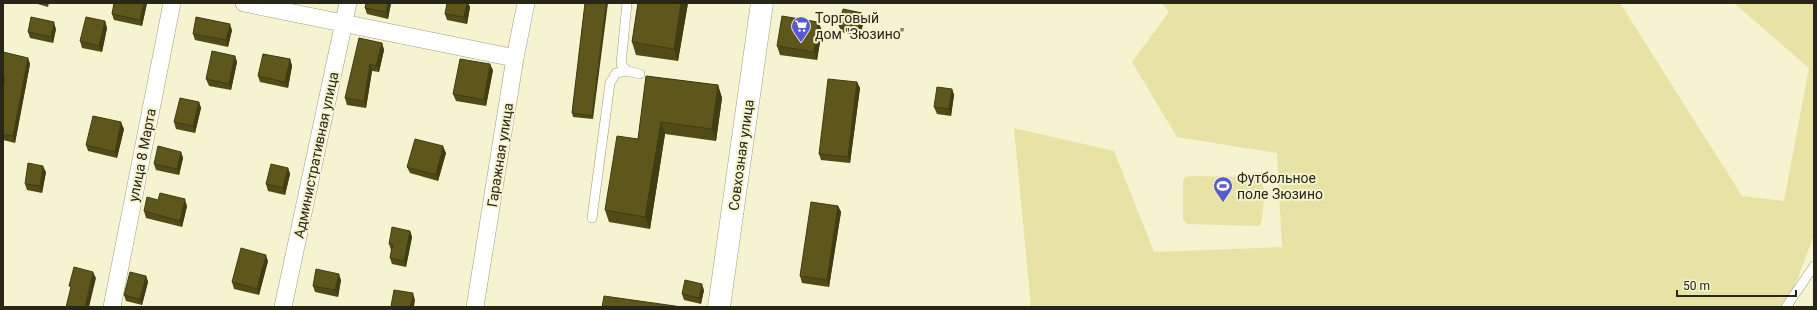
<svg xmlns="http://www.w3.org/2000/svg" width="1817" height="310" font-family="Roboto,sans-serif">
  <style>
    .green { fill: #e7e3a4 }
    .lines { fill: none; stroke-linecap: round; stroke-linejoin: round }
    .service-casing { stroke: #9f9d7d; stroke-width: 10 }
    .minor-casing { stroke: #9f9d7d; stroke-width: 18 }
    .tertiary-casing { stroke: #9f9d7d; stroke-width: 23 }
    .service { stroke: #fff; stroke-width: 9 }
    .minor { stroke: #fff; stroke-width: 17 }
    .tertiary { stroke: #fff; stroke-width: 22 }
    .wall { fill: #504b17 }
    .shaded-wall { fill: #413d13 }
    .building { fill: #5d571b; stroke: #413d13 }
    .labels { text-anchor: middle; stroke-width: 4; stroke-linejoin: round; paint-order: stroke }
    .poi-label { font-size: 14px; fill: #272619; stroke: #f5f3d0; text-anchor: start }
    .street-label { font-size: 14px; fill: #272619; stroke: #f5f3d0 }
  </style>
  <rect width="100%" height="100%" fill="#f5f3d0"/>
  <path class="green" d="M1162 3H1620L1742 196 1784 201 1809 68 1734 3H1814V235L1787 307H1031L1014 128 1114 151 1154 252 1282 247 1277 153 1177 137 1132 62 1169 12Z
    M1190 176 1256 177C1258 178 1260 178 1261 180 1266 187 1263 219 1260 226L1187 224 1183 219V182L1185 177Z"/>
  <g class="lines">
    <g class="service-casing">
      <path id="service" d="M627 71 621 64 627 3
        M592 218 610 83 616 73 627 71 640 74
        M1786 307 1814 266"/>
    </g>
    <g class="minor-casing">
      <path id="minor" d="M244 3 515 58
        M112 307 172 3
        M283 307 348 3
        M475 307 515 58 526 3"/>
    </g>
    <g class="tertiary-casing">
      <path id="tertiary" d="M719 307 762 3"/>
    </g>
    <use href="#service" class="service"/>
    <use href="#minor" class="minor"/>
    <use href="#tertiary" class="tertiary"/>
  </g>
  <path class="wall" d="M34 3H49L48 7Z
    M114 3H147L142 26 114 20 112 14Z
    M366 3H391L388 19 367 14 365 8Z
    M447 3H468L470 7 467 24 447 20 445 14Z
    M585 3 593 119 573 117 572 113Z
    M638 3H688L678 61 636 55 632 42Z
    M862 13 864 20 860 36 841 32 839 26Z
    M105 21 107 28 102 52 82 48 80 41Z
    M56 29 53 43 30 38 28 32Z
    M232 30 228 47 195 40 193 34Z
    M822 30 817 60 780 55 777 46Z
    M382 43 384 50 379 72 372 71 366 108 347 105 345 98Z
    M3 52 28 58 30 64 15 143 3 140V87L4 85H3Z
    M235 56 237 62 231 90 209 86 206 79Z
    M290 59 292 66 288 88 260 82 258 76Z
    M493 70 486 106 456 101 453 94Z
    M646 76 718 85 722 98 716 141 665 134 650 229 609 222 605 210 638 139Z
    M857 82 860 88 850 163 821 160 819 154Z
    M952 89 954 95 951 116 937 114 934 107Z
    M199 102 201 108 195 133 176 129 174 122Z
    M124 129 117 158 88 151 86 145Z
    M181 152 183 158 179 175 156 170 154 164Z
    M446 153 438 181 410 173 407 167Z
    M288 168 290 174 285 195 268 191 266 184Z
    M46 172 42 193 27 190 25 184Z
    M158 200 187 206 182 227 146 218 144 211Z
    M838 206 841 212 829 287 802 283 800 276Z
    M410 231 412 237 406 267 392 264 390 258 391 250 389 244Z
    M268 261 259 295 234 289 232 282Z
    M146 276 148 282 142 305 126 301 124 295Z
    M341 280 338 297 315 292 313 286Z
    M704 290 701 304 684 300 682 294Z"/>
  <path class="shaded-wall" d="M144 3H147L142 26 140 20Z
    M388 3H391L388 19 386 12Z
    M467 3H468L470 7 467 24 464 17Z
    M606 3H608L593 119 592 116Z
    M681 3H688L678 61 674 49Z
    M862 13 864 20 860 36 858 30Z
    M105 21 107 28 102 52 99 46Z
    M54 22 56 29 53 43 51 37Z
    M818 22 822 30 817 60 814 52Z
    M230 24 232 30 228 47 226 40Z
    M382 43 384 50 379 72 376 66Z
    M235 56 237 62 231 90 229 84Z
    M28 58 30 64 15 143 13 136Z
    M290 59 292 66 288 88 285 82Z
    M370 64 372 71 366 108 364 101Z
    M490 64 493 70 486 106 484 100Z
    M857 82 860 88 850 163 848 157Z
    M718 85 722 98 716 141 712 129Z
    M952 89 954 95 951 116 949 109Z
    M199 102 201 108 195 133 193 126Z
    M121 122 124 129 117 158 115 152Z
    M661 122 665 134 650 229 645 217Z
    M443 146 446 153 438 181 436 175Z
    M181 152 183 158 179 175 177 169Z
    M43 166 46 172 42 193 40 186Z
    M288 168 290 174 285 195 283 188Z
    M185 199 187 206 182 227 180 221Z
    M838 206 841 212 829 287 827 280Z
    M410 231 412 237 406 267 404 261Z
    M266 255 268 261 259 295 257 289Z
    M93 272 96 278 89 307H85Z
    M339 274 341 280 338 297 335 290Z
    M146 276 148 282 142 305 140 299Z
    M702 284 704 290 701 304 699 298Z
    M413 293 415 300 414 307H410Z"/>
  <path class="building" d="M114 3H144L140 20 112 14Z
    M366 3H388L386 12 365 8Z
    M447 3H467L464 17 445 14Z
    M585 3H606L592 116 572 113Z
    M638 3H681L674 49 632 42Z
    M843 9 862 13 858 30 839 26Z
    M782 16 818 22 814 52 777 46Z
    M31 17 54 22 51 37 28 32Z
    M86 17 105 21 99 46 80 41Z
    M196 17 230 24 226 40 193 34Z
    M359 38 382 43 376 66 370 64 364 101 345 98Z
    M212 51 235 56 229 84 206 79Z
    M3 52 28 58 13 136 3 134V87L5 79H3Z
    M263 54 290 59 285 82 258 76Z
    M460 59 490 64 484 100 453 94Z
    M646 76 718 85 712 129 661 122 645 217 605 210 617 136 638 139Z
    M828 79 857 82 848 157 819 154Z
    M937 87 952 89 949 109 934 107Z
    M180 98 199 102 193 126 174 122Z
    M93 116 121 122 115 152 86 145Z
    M415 139 443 146 436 175 407 167Z
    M158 146 181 152 177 169 154 164Z
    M28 163 43 166 40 186 25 184Z
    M271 164 288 168 283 188 266 184Z
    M160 193 185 199 180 221 144 211 147 197 158 200Z
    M811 202 838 206 827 280 800 276Z
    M392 227 410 231 404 261 390 258 393 244H389Z
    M241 248 266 255 257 289 232 282Z
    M74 267 93 272 85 307H66L71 287 69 286Z
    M316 269 339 274 335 290 313 286Z
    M130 272 146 276 140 299 124 295Z
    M685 280 702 284 699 298 682 294Z
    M394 290 413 293 410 307H395L391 306Z
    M604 296 682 307H602Z"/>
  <defs>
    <g id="supermarket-pin" transform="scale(1)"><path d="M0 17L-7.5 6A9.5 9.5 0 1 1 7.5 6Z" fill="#565bd2" stroke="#f5f3d0"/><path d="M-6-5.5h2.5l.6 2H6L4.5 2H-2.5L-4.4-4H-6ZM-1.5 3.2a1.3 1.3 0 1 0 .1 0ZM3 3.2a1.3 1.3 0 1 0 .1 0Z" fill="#fff"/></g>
    <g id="stadium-pin" transform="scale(1)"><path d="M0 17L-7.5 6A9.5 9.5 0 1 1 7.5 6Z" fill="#565bd2" stroke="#f5f3d0"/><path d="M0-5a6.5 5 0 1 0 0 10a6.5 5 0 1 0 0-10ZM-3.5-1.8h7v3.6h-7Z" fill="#fff"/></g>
  </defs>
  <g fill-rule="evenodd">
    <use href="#supermarket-pin" x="801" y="26"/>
    <use href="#stadium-pin" x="1223" y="186"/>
  </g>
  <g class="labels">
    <g class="poi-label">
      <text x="815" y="23">Торговый<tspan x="815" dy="16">дом "Зюзино"</tspan></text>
      <text x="1237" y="183">Футбольное<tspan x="1237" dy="16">поле Зюзино</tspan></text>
    </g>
    <g class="street-label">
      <text transform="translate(142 155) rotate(-79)" y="5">улица 8 Марта</text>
      <text transform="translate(316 155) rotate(-78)" y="5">Административная улица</text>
      <text transform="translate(500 155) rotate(-81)" y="5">Гаражная улица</text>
      <text transform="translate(741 155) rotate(-82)" y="5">Совхозная улица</text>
    </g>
  </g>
  <rect width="1817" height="310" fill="none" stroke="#272619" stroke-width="8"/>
  <path d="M1677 290v6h119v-6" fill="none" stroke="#272619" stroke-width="2"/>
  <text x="1683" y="290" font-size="12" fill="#272619" stroke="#f5f3d0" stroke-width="3" paint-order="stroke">50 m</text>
</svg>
